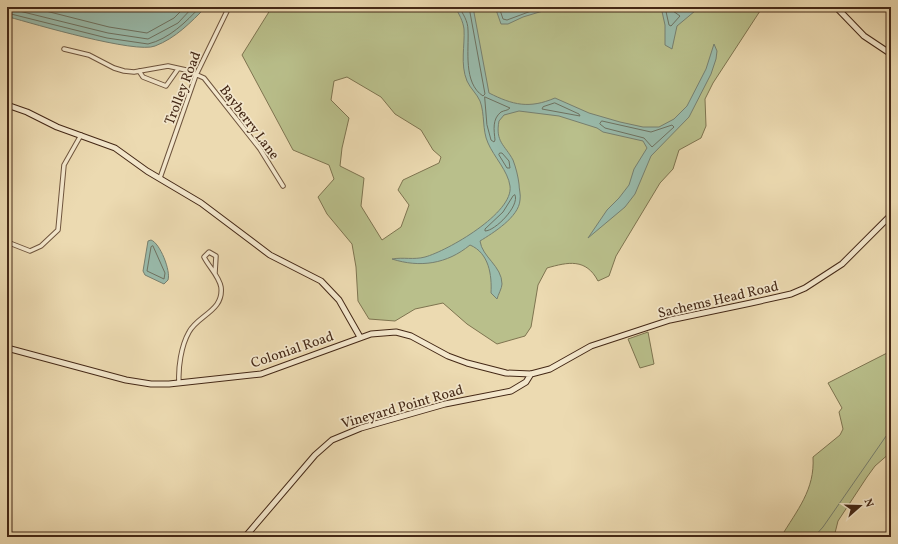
<svg xmlns="http://www.w3.org/2000/svg" width="898" height="544" font-family="Vollkorn,serif">
  <style>
    .green { fill: #b9bf8b; stroke: #7e7450; fill-rule: evenodd }
    .water { fill: #99bbac; stroke: #778070 }
    .lines { fill: none; stroke-linecap: round; stroke-linejoin: round }
    .shore { stroke: #6e7261; stroke-width: 1 }
    .stream { stroke: #778070; stroke-width: 1 }
    .street-casing { stroke: #6e543d; stroke-width: 5.5 }
    .secondary-casing { stroke: #442816; stroke-width: 7 }
    .street { stroke: #f3e7cc; stroke-width: 3.5 }
    .secondary { stroke: #f3e7cc; stroke-width: 5 }
    .labels { text-anchor: middle; stroke-width: 3.5; stroke-linejoin: round; paint-order: stroke }
    .street-label { font-size: 14px; fill: #442816; stroke: #f3e7cc }
  </style>
  <rect width="100%" height="100%" fill="#ecdab1"/>
  <filter id="stains"><feTurbulence type="fractalNoise" baseFrequency=".005" numOctaves="4"/><feColorMatrix values="0 0 0 0 .2 0 0 0 0 .09 0 0 0 0 .02 0 0 0 .5 -.17"/></filter>
  <radialGradient id="worn" r=".72"><stop offset=".6" stop-color="#630" stop-opacity="0"/><stop offset="1" stop-color="#630" stop-opacity=".3"/></radialGradient>
  <path class="green" d="M272 7H760V11L713 83 705 99 706 126 701 138 679 150 673 169 660 183 616 256 609 276 598 281C586 258 568 262 547 268L538 285 531 327 525 336 497 344 467 324 443 303 415 309 395 321 369 319 358 301 356 267 352 244 327 214 318 197 334 179 329 165 293 150 242 55ZM347 77 381 97 395 114 421 130 433 150 441 157 439 163 403 180 398 190 409 205 401 227 382 240 361 206 364 178 340 166 342 148 349 118 331 100 334 81Z
    M648 332 654 364 640 368 628 339Z
    M891 351V452L875 466 867 477 838 521 834 537H781C797 510 815 490 813 457L840 435 843 429 839 412 842 408 828 383Z"/>
  <path class="water" d="M7 7H206C191 22 176 38 155 46 136 54 34 24 9 17L7 16Z
    M455 7H473L489 93C513 105 529 109 555 98L589 113 620 122 643 127H659L674 119 687 106 706 69 714 44 717 51 716 59 711 74 689 117 651 156 635 194 625 207 588 238 607 210 619 198 629 185 634 169 647 148 643 141 603 132 597 128 559 116 519 111 504 115 499 121C495 142 505 145 513 160 516 168 518 176 519 184 519 189 521 195 520 200 519 217 493 233 480 241 482 257 502 266 502 284 502 288 498 295 497 299L491 293C492 275 489 253 470 245 447 264 420 268 392 259 403 257 414 260 425 257 447 251 514 213 510 186 508 171 494 157 488 143 482 130 485 114 480 101 477 94 470 88 467 81 460 64 465 46 464 29 463 21 459 14 455 7Z
    M495 7H556L523 17 508 24H501Z
    M661 7C673 7 683 10 695 11L677 26 672 49 665 45V25Z
    M151 240C160 243 171 271 168 280L164 284 145 275 143 271 148 241Z"/>
  <g class="lines">
    <path class="shore" d="M30 7 109 27 147 33 174 18 185 7
      M459 7C463 14 468 21 468 30 469 50 463 83 483 96L485 94 469 7
      M499 7 503 19 507 20 542 7
      M665 7 669 25 671 26 680 16 673 11 672 7
      M7 8 108 33 148 39 178 23 193 7
      M7 13 107 38 148 44C169 39 186 22 200 7
      M485 97 510 108C507 111 505 110 501 112 492 119 494 130 495 140L494 142 491 140 487 125Z
      M555 103 579 114 580 116 542 109 543 107Z
      M602 121 651 132 672 125 674 127 652 147 644 138 605 128 600 124Z
      M500 153H502L509 161 510 168H507L499 155Z
      M515 195C520 206 495 231 485 231V229L503 212 513 196Z
      M153 246 165 273 164 279 147 271 151 247Z"/>
    <path class="stream" d="M814 537 823 527 891 429"/>
    <g class="street-casing">
      <path id="street" d="M64 49 89 55 114 68 124 71 134 72 168 66 186 70 204 78 260 149 283 186
        M139 71 143 77 166 86 178 69
        M160 178 196 75 229 7
        M7 242 30 251 41 246 58 230 64 165 81 135
        M179 383C178 368 181 346 189 332 198 315 224 311 221 287 219 276 209 267 204 257L209 252 216 256 215 273"/>
    </g>
    <g class="secondary-casing">
      <path id="secondary" d="M836 7 864 36 891 54
        M7 105 27 112 57 127 115 148 147 171 201 203 270 255 321 281 339 300 360 337
        M7 348 126 380 151 384H169L261 374 371 334 396 332 411 336 448 356 467 363 506 373 531 374 550 369 591 346 670 320 751 303 791 294 805 288 842 264 891 215
        M245 537 315 455 332 440 361 428 445 404 511 391 526 382 531 374"/>
    </g>
    <use href="#street" class="street"/>
    <use href="#secondary" class="secondary"/>
  </g>
  <g class="labels">
    <g class="street-label">
      <text transform="translate(182 88) rotate(-69)" y="5">Trolley Road</text>
      <text transform="translate(250 122) rotate(53)" y="5">Bayberry Lane</text>
      <text transform="translate(718 299) rotate(-13)" y="5">Sachems Head Road</text>
      <text transform="translate(292 349) rotate(-19)" y="5">Colonial Road</text>
      <text transform="translate(402 406) rotate(-16)" y="5">Vineyard Point Road</text>
    </g>
  </g>
  <rect width="898" height="544" fill="none" stroke="#ecdab1" stroke-width="24"/>
  <rect x="8" y="8" width="882" height="528" fill="none" stroke="#442816" stroke-width="2"/>
  <rect x="12" y="12" width="874" height="520" fill="none" stroke="#442816"/>
  <g transform="translate(860 506) rotate(70)" stroke="#f3e7cc" stroke-width="3" paint-order="stroke">
  <path d="M0-3L7 15L0 10L-7 15Z" fill="#442816"/>
  <text y="-6" font-size="11" font-weight="bold" text-anchor="middle" fill="#442816">N</text>
  </g>
  <rect width="100%" height="100%" filter="url(#stains)"/>
  <rect width="100%" height="100%" fill="url(#worn)"/>
</svg>
